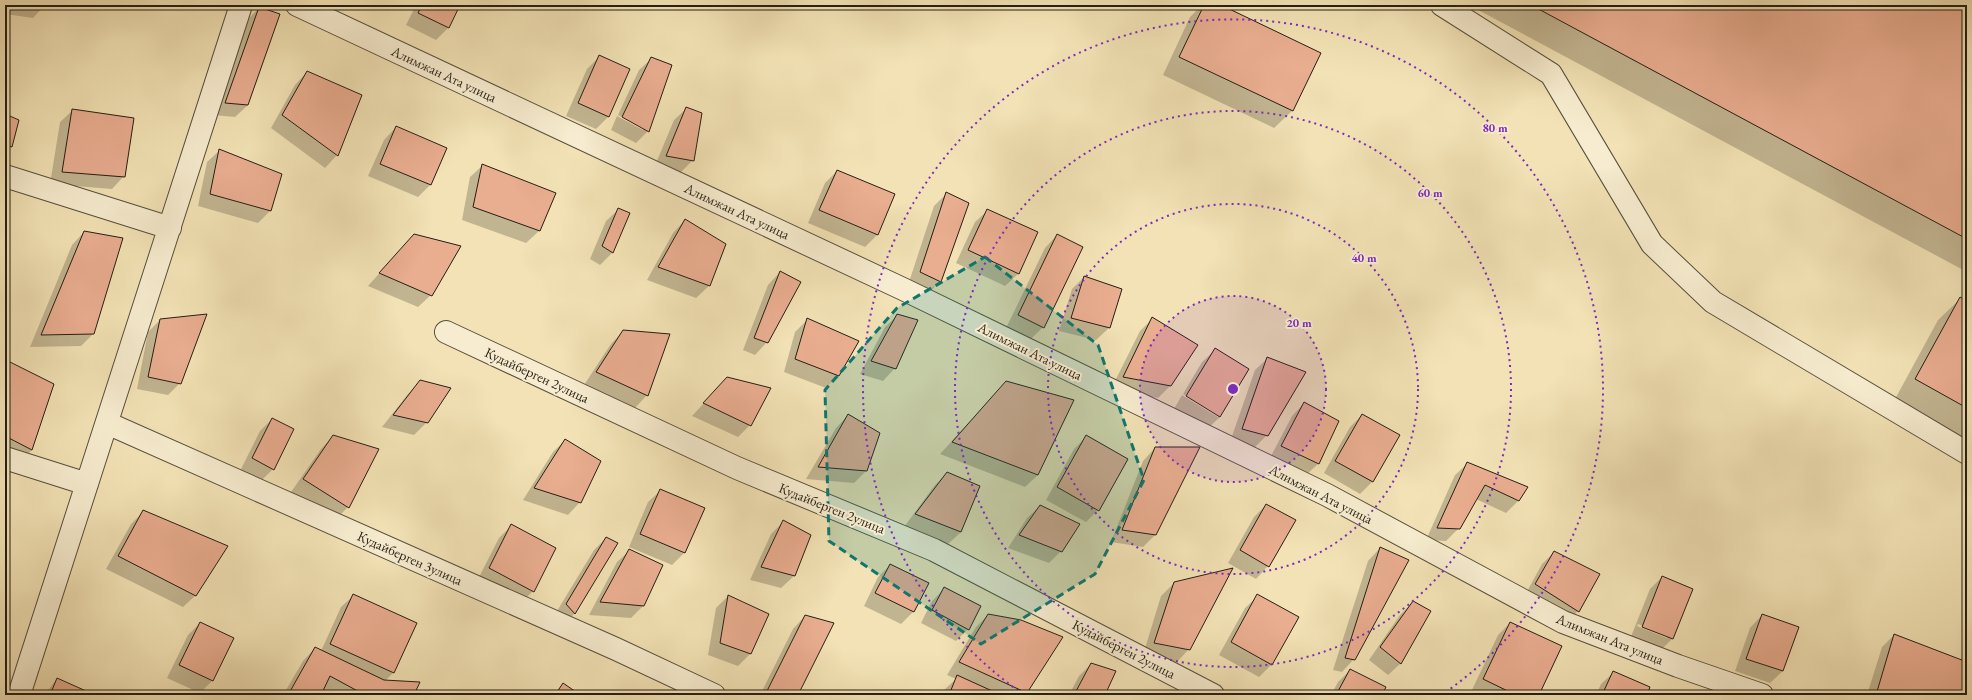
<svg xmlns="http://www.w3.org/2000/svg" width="1972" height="700" font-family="'EB Garamond',serif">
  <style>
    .shadow { fill: #0003; fill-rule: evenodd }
    .building { fill: #e9ad90; stroke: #251e14 }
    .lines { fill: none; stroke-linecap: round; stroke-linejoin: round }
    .minor-casing { stroke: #584f3c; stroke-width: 24 }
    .minor { stroke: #f7eccf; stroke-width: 22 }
    .marked { fill: #0f766e; fill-opacity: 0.2; stroke: #0f766e; stroke-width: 3; stroke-dasharray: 8 5; stroke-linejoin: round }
    .ring { fill: none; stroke: #7b2cbf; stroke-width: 2; stroke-dasharray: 2 4 }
    .labels { text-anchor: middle; stroke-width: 4; stroke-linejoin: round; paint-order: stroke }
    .street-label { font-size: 14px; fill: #251e14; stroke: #f7eccf }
    .centre { fill: #7b2cbf; stroke: #f7eccf; stroke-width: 2 }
    .ring-label { font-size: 12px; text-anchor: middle; font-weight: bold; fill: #7b2cbf; stroke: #f7eccf; stroke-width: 4; stroke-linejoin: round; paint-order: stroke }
  </style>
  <rect width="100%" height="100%" fill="#f2e2b5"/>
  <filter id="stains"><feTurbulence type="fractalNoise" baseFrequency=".005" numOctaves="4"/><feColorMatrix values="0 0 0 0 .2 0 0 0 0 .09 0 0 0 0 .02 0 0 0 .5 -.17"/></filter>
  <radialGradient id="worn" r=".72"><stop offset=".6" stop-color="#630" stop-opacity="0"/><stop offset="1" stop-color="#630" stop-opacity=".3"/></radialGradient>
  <path class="shadow" d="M8 5H45L33 18 5 14Z
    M416 5H459L448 28 436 40 406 25Z
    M1202 5H1219L1319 53 1292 111 1274 128 1163 75 1190 17Z
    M1469 5H1967V272Z
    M259 8 248 105 235 117 213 115 247 20Z
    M599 57 628 70 608 117 596 129 566 116 587 69Z
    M652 58 648 131 636 143 611 130 617 116 643 130V127L618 115 639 70Z
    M307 72 361 96 337 155 325 168 271 128 295 85Z
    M687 108 693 160 681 172 654 168 674 120Z
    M73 110 124 176 112 189 50 184 60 122Z
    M5 115 11 146 5 153Z
    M396 127 446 148 430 185 418 197 368 176 384 140Z
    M220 150 270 211 258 223 198 206 207 162Z
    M483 165 539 231 526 243 462 220 470 177Z
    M837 171 894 195 877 235 865 247 808 223 825 183Z
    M946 194 940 281 928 294 908 285 934 206Z
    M619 209 629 214 612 253 600 265 590 259 606 221Z
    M988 210 1037 233 1018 274 1005 286 956 263 975 222Z
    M685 220 725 245 709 286 696 298 647 280 673 233Z
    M84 232 93 334 81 346 30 347 72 245Z
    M1057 235 1043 327 1030 340 1006 328 1045 248Z
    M402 248 431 295 418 307 368 286Z
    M780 272 767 342 755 355 743 350 768 285Z
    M1084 277 1121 289 1109 328 1096 340 1059 331 1072 289Z
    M1960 299 1967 303V441L1894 401 1938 320Z
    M898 315 895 368 883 381 860 374 885 327Z
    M1152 319 1170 386 1158 398 1111 389 1140 331Z
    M160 320 180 383 168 395 137 389 148 332Z
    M807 320 838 376 826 388 784 372 795 332Z
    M623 331 647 395 635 408 584 385 611 344Z
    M1215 350 1220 417 1207 429 1174 409 1182 395 1218 417V414L1183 394 1202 362Z
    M1268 358 1267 435 1254 448 1230 442 1255 370Z
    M6 361 32 450 19 462 5 455Z
    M421 381 427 422 414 435 382 427 408 394Z
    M1006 382 1038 475 1025 487 940 454Z
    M715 391 750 425 738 437 692 416Z
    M1304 403 1319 463 1306 475 1270 458 1292 416Z
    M848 415 866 471 854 483 806 479 836 428Z
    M1362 415 1372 482 1360 494 1324 473 1350 427Z
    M272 419 273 469 261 481 240 471 260 431Z
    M333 436 378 449 348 507 335 520 291 492 321 449Z
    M1086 437 1098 510 1086 522 1046 500 1074 449Z
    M565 440 580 502 568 515 523 500 553 452Z
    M1155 448 1156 534 1143 547 1111 542 1143 461Z
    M1468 463 1526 487 1518 501 1506 513 1476 499 1459 528 1446 541 1426 540 1455 475Z
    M947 473 961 532 948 544 904 527 935 485Z
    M661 490 704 509 684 553 672 565 629 547 648 502Z
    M1266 505 1268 566 1256 579 1228 563 1254 517Z
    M1040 506 1061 551 1049 563 1008 548 1027 518Z
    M143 512 196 595 183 607 106 569 131 524Z
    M784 521 794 576 781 588 750 580 771 534Z
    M511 526 533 591 521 603 477 581 499 538Z
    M606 538 616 544 574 614 562 626 554 616 594 550Z
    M1380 548 1354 659 1342 672 1333 670 1368 561Z
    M630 550 643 606 631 618 589 615 617 562Z
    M1554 552 1578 611 1566 623 1524 597 1542 564Z
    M890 565 927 583 913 612 901 624 864 606 878 577Z
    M1662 577 1672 639 1660 651 1630 639 1650 589ZM1638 624 1667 636V638L1637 626Z
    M1174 583 1189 649 1177 662 1143 655 1161 596Z
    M944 589 968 629 956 641 921 623 932 601Z
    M354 595 393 673 385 681 413 695H331L322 690 320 695H283L303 661 315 648 321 651 341 607Z
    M728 596 767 614 750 654 738 666 708 655 716 608Z
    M1258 596 1271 665 1259 677 1219 655 1245 608Z
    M1413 602 1401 663 1388 675 1369 660 1400 615Z
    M988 615 1026 692 1023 695H943L945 689 956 679 947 675 976 627Z
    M1762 615 1798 627 1783 671 1770 683 1735 671 1750 628Z
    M805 616 797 695H760L793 629Z
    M200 623 233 639 212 681 200 693 167 678 188 635Z
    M1510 623 1537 695H1478L1471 692 1498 635Z
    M1894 635 1967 664V695H1867L1882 647Z
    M1091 664 1104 695H1069L1079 676Z
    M1350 670 1381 695H1331L1338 682Z
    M1614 672 1645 695H1596L1601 684Z
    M57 679 93 695H44Z
    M563 684 578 695H553Z"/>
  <path class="building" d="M422 5H460L449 28 418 13Z
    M1204 5H1221L1321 53 1293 111 1179 57Z
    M1531 5H1967V239Z
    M259 7 280 14 248 105 225 103Z
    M599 55 630 69 609 117 578 103Z
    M651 57 672 65 649 132 622 117Z
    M307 71 362 95 338 156 282 115Z
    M686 107 702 113 694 161 666 156Z
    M72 109 134 118 125 177 62 172Z
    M5 114 19 120 12 147 5 145Z
    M396 126 447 148 431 185 380 164Z
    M219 149 282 174 271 211 210 194Z
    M482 164 556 193 540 231 473 207Z
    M837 170 895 194 878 235 819 210Z
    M946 192 969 203 941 282 920 272Z
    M618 208 630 213 613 253 602 246Z
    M987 209 1038 232 1019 274 968 250Z
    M685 219 726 244 710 286 658 267Z
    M84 231 123 238 94 334 41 335Z
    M414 234 461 246 432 296 379 273Z
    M1057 234 1083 247 1044 328 1018 315Z
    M780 271 801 282 768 343 754 338Z
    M1084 276 1122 289 1110 328 1071 318Z
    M1960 297 1967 301V408L1915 379Z
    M207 314 181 384 148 377 160 319Z
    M897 314 918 320 896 369 871 361Z
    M1152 317 1198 345 1171 386 1123 377Z
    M807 318 859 341 839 376 795 359Z
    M623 330 670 334 648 396 596 372Z
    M1215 348 1249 369 1220 417 1186 396Z
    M1267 357 1306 372 1268 436 1242 429Z
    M6 360 54 384 32 450 5 436Z
    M727 377 771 388 751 426 703 403Z
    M420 380 451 388 428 423 393 415Z
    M1006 381 1074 400 1038 475 952 442Z
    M1304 402 1339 421 1319 464 1281 446Z
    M848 414 880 433 867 471 818 467Z
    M1362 414 1400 435 1373 482 1335 461Z
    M272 418 294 429 274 470 252 458Z
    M333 435 379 449 349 508 303 479Z
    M1086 435 1128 459 1099 511 1057 487Z
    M565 439 601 461 581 503 534 488Z
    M1155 447H1200L1156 535 1122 530Z
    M1467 462 1528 487 1519 501 1485 485 1460 529 1437 528Z
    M947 472 980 486 961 532 915 514Z
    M660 489 705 508 685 553 640 534Z
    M1266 504 1296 520 1269 567 1240 550Z
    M1040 505 1080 524 1062 552 1019 535Z
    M143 510 228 546 196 596 118 556Z
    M783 520 811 535 795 576 761 567Z
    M511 524 556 548 534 592 489 568Z
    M606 537 618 543 575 614 566 604Z
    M1380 547 1409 560 1355 660 1345 658Z
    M629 549 663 565 644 606 600 602Z
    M1554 551 1600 574 1579 612 1535 584Z
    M890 564 929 583 914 612 875 593Z
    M1233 568 1190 650 1154 643 1174 582Z
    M1662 576 1693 589 1673 639 1642 627Z
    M944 587 981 606 969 630 932 610Z
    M353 594 417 623 394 673 330 644Z
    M1257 594 1299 617 1272 665 1231 642Z
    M728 595 769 614 751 654 720 643Z
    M1413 601 1431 611 1401 664 1380 647Z
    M988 614 1021 620 1063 637 1027 693 959 662Z
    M1762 614 1799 627 1783 671 1746 659Z
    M805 615 834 623 798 695H765Z
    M200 622 234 638 213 681 179 665Z
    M1510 622 1562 646 1539 695H1516L1483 679Z
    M1894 634 1967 662V695H1876Z
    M315 647 384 680 420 682 414 695H365L330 676 321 695H288Z
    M1091 663 1116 671 1105 695H1074Z
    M1350 669 1386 687 1382 695H1336Z
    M1613 671 1650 687 1647 695H1602Z
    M957 675 1001 695H949Z
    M57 678 95 695H50Z
    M563 683 579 694V695H555Z"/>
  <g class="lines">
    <g class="minor-casing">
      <path id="minor" d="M297 5 903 289 1327 495 1563 622 1678 666 1762 695
        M1442 5 1551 74 1652 244 1713 302 1967 453
        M5 176 170 228
        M446 332 737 468 934 550 1213 695
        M107 423 616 649 714 695
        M5 458 87 484
        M19 695 241 5"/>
    </g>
    <use href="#minor" class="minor"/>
  </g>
  <path class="marked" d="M985 257 1098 345 1144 480 1095 574 981 644 829 541 825 390 897 308Z"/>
  <circle cx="1233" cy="389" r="93" fill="#7b2cbf" fill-opacity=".12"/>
  <g class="ring">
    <circle cx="1233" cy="389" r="93"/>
    <circle cx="1233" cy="389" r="185"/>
    <circle cx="1233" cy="389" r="278"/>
    <path d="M1023 694A370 370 0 1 1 1443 694"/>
  </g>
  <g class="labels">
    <g class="street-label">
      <text transform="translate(444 74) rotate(25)" y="5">Алимжан Ата улица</text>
      <text transform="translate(737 211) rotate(25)" y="5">Алимжан Ата улица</text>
      <text transform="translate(1030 351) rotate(26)" y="5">Алимжан Ата улица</text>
      <text transform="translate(537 375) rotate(25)" y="5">Кудайберген 2улица</text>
      <text transform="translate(1321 494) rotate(27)" y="5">Алимжан Ата улица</text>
      <text transform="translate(832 508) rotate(22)" y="5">Кудайберген 2улица</text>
      <text transform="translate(410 558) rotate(24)" y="5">Кудайберген 3улица</text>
      <text transform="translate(1610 639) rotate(22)" y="5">Алимжан Ата улица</text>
      <text transform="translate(1124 649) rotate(27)" y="5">Кудайберген 2улица</text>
    </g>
  </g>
  <circle cx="1233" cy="389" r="6" class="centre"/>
  <g class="ring-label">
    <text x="1495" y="132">80 m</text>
    <text x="1430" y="197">60 m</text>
    <text x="1364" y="262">40 m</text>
    <text x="1299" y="327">20 m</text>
  </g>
  <rect width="1972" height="700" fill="none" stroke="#f2e2b5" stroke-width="20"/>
  <rect x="6" y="6" width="1960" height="688" fill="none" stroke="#251e14" stroke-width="2"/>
  <rect x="10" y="10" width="1952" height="680" fill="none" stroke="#251e14"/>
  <rect width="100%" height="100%" filter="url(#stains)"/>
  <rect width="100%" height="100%" fill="url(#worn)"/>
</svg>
